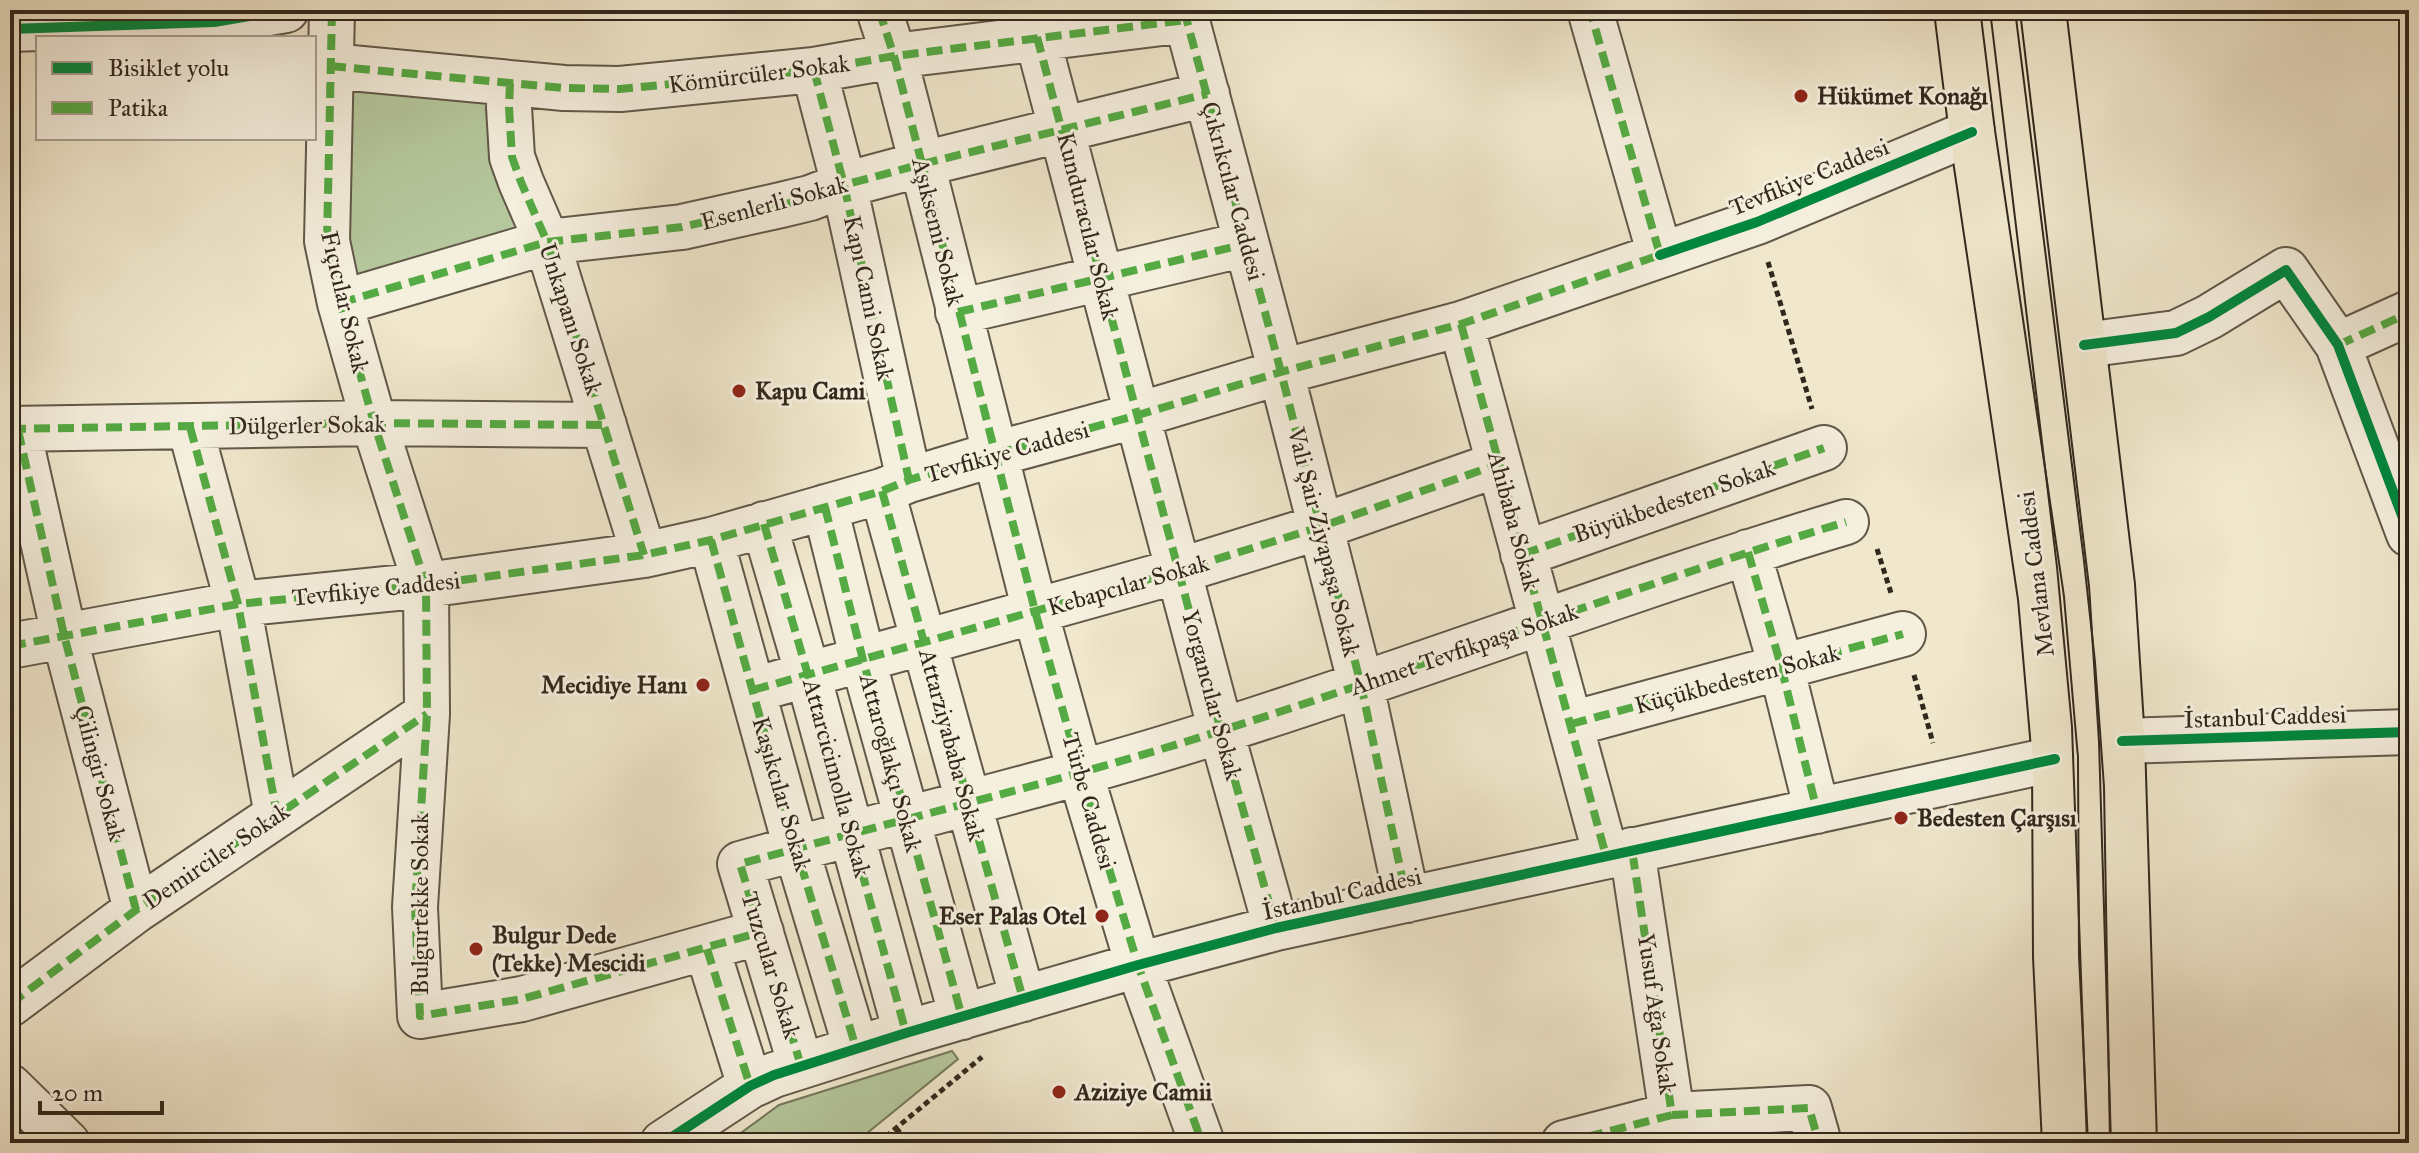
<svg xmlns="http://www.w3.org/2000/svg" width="2419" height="1153" font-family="'IM FELL Great Primer',serif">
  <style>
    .green { fill: #b5c79c; stroke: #74785c; stroke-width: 2 }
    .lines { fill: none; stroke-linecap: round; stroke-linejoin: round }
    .minor-casing { stroke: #625849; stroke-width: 48 }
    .major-casing { stroke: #33281d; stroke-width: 48 }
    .path { stroke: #33281d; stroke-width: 5; stroke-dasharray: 6 4; stroke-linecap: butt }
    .minor { stroke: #f5efde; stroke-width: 44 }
    .major { stroke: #f0e7cc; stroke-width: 44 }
    .tram { stroke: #33281d; stroke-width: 2 }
    .quiet { stroke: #54aa43; stroke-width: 8; stroke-dasharray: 16 8; stroke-linecap: butt }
    .cycleway-casing { stroke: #f5efde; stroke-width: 15 }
    .cycleway { stroke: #00873e; stroke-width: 10 }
    .poi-dot { fill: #8f2418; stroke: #f5efde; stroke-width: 3 }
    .labels { text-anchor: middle; stroke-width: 6; stroke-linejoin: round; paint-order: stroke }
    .street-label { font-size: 24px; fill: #33281d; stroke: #f5efde }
    .poi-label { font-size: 24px; font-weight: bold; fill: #33281d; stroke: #f5efde; text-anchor: start }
  </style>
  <rect width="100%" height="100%" fill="#f0e7cc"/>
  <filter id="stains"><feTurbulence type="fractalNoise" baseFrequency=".0025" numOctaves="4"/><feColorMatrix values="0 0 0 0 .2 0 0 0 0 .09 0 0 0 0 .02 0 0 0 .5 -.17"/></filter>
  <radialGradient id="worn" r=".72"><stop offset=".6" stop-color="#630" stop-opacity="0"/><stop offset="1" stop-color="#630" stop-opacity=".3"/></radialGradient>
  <path class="green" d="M339 76 497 89 531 237 350 289Z
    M952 1051 958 1059 855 1143H747L738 1135 779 1105Z"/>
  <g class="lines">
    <g class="minor-casing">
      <path id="minor" d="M332 10 327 241 340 303 374 423 426 585 427 714 415 907 420 1016 522 999 761 932
        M879 10 894 56 922 164 1035 611 1080 772 1138 965 1202 1143
        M1184 10 1281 372 1361 685 1407 900
        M1590 10 1660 255
        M10 29 214 22 286 10
        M1037 37 1221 731 1276 928
        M330 66 564 88 620 89 814 70 894 56 1186 20
        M814 70 844 185 909 480
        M510 83 509 107 512 157 521 182 547 242 644 555
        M340 303 547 242 682 227 781 205 810 198 844 185 922 164 1207 94
        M958 312 1246 244
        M1461 324 1606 856
        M2084 345 2176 333 2209 317 2286 270 2338 345 2409 534
        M2338 345 2409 313
        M190 427 238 604 277 815
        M10 429 374 423 604 425
        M18 430 64 635 136 910
        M882 491 1023 999
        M825 507 863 660 962 1017
        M764 524 808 675 906 1033
        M711 540 796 848 856 1048
        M1748 552 1781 666 1817 811
        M1523 554 1824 448
        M10 646 238 604 426 585 644 555 711 540 882 491 909 480 995 454 1138 415 1281 372 1461 324 1757 222 1972 132
        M753 690 1178 571 1320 527 1499 464
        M1571 724 1903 634
        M2122 741 2409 732
        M707 949 750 1086
        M10 1004 136 910 427 714
        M801 1066 740 864C901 819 1064 781 1223 730 1432 664 1636 585 1846 522
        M10 1087 67 1143
        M1672 1115 1809 1108 1819 1143
        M663 1143 750 1086 774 1075 906 1033 1138 965 1276 928 2055 759
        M1564 1143 1672 1115 1632 850"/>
    </g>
    <g class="major-casing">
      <path id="major" d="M1957 10 1972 132 2041 598 2055 759 2056 957 2065 1143
        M2043 10 2112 585 2122 741 2134 1143"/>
    </g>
    <path class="path" d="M1768 262 1812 409
      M1877 549 1891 593
      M1914 675 1933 743
      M896 1128 909 1143
      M878 1143 982 1057"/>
    <use href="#minor" class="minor"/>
    <use href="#major" class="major"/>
    <path class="tram" d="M1990 10 2057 567 2072 727 2087 1143
      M2015 10 2084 561 2095 662 2104 787 2110 1143"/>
    <path class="quiet" d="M332 10 327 241 340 303 374 423 426 585 427 714 415 907 420 1016 522 999 761 932
      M879 10 894 56 922 164 1035 611 1080 772 1138 965 1202 1143
      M1184 10 1281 372 1361 685 1407 900
      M1037 37 1221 731 1276 928
      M330 66 564 88 620 89 814 70 894 56 1186 20
      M814 70 844 185 909 480
      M510 83 509 107 512 157 521 182 547 242 644 555
      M340 303 547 242 682 227 781 205 810 198 844 185 922 164 1207 94
      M958 312 1246 244
      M1461 324 1606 856
      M2338 345 2409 313
      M190 427 238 604 277 815
      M10 429 374 423 604 425
      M18 430 64 635 136 910
      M882 491 1023 999
      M825 507 863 660 962 1017
      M764 524 808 675 906 1033
      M711 540 796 848 856 1048
      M1748 552 1781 666 1817 811
      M1523 554 1824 448
      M10 646 238 604 426 585 644 555 711 540 882 491 909 480 995 454 1138 415 1281 372 1461 324 1660 255 1590 10
      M753 690 1178 571 1320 527 1499 464
      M1571 724 1903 634
      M707 949 750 1086
      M10 1004 136 910 427 714
      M801 1066 740 864C901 819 1064 781 1223 730 1432 664 1636 585 1846 522
      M1672 1115 1809 1108 1819 1143
      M683 1130 703 1143
      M1564 1143 1672 1115 1632 850"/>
    <g class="cycleway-casing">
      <path id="cycleway" d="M10 29 214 22 286 10
        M1660 255 1757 222 1972 132
        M2084 345 2176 333 2209 317 2286 270 2338 345 2409 534
        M2122 741 2409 732
        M663 1143 750 1086 774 1075 906 1033 1138 965 1276 928 2055 759"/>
    </g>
    <use href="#cycleway" class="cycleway"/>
  </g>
  <g class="poi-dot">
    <circle cx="1801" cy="96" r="8"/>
    <circle cx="739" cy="391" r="8"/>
    <circle cx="703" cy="685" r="8"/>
    <circle cx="1901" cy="818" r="8"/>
    <circle cx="1102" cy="916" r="8"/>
    <circle cx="476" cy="949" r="8"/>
    <circle cx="1059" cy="1092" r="8"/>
  </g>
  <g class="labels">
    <g class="street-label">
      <text transform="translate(759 74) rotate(-7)" y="8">Kömürcüler Sokak</text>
      <text transform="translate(1809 177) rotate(-22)" y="8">Tevfikiye Caddesi</text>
      <text transform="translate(1233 191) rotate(75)" y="8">Çıkrıkcılar Caddesi</text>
      <text transform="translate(774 203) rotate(-15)" y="8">Esenlerli Sokak</text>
      <text transform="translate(1088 226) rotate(76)" y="8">Kunduracılar Sokak</text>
      <text transform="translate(938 232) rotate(76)" y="8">Aşıksemi Sokak</text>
      <text transform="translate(869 298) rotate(78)" y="8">Kapı Cami Sokak</text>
      <text transform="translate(345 302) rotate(77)" y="8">Fıçıcılar Sokak</text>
      <text transform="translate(571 319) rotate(72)" y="8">Unkapanı Sokak</text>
      <text transform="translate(307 425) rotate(-1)" y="8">Dülgerler Sokak</text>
      <text transform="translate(1007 452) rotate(-16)" y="8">Tevfikiye Caddesi</text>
      <text transform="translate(1674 501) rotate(-19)" y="8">Büyükbedesten Sokak</text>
      <text transform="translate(1514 521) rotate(75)" y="8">Ahibaba Sokak</text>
      <text transform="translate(1324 542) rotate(76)" y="8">Vali Şair Ziyapaşa Sokak</text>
      <text transform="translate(2036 574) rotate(-97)" y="8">Mevlana Caddesi</text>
      <text transform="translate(1128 585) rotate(-16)" y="8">Kebapcılar Sokak</text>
      <text transform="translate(376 589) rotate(-6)" y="8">Tevfikiye Caddesi</text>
      <text transform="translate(1464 649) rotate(-19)" y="8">Ahmet Tevfikpaşa Sokak</text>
      <text transform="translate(1737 679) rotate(-15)" y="8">Küçükbedesten Sokak</text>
      <text transform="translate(1212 695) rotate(75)" y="8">Yorgancılar Sokak</text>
      <text transform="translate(2265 717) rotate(-2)" y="8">İstanbul Caddesi</text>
      <text transform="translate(952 745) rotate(75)" y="8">Attarziyababa Sokak</text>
      <text transform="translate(891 763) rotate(75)" y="8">Attaroğlakçı Sokak</text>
      <text transform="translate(100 773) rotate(75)" y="8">Çilingir Sokak</text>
      <text transform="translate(837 778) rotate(75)" y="8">Attarcicimolla Sokak</text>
      <text transform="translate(782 794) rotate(74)" y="8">Kaşıkcılar Sokak</text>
      <text transform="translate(1089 801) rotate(74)" y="8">Türbe Caddesi</text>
      <text transform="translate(216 856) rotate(-34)" y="8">Demirciler Sokak</text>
      <text transform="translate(1342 894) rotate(-13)" y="8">İstanbul Caddesi</text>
      <text transform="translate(420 904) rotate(-90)" y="8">Bulgurtekke Sokak</text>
      <text transform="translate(771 965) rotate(73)" y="8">Tuzcular Sokak</text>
      <text transform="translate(1657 1014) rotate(82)" y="8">Yusuf Ağa Sokak</text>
    </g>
    <g class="poi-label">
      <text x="1817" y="104">Hükümet Konağı</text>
      <text x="755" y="399">Kapu Cami</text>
      <text x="687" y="693" text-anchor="end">Mecidiye Hanı</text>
      <text x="1917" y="826">Bedesten Çarşısı</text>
      <text x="1086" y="924" text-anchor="end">Eser Palas Otel</text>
      <text x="492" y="943">Bulgur Dede<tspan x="492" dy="28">(Tekke) Mescidi</tspan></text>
      <text x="1075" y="1100">Aziziye Camii</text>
    </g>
  </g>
  <rect width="2419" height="1153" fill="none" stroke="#f0e7cc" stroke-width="40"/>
  <rect x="12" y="12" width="2395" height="1129" fill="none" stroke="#33281d" stroke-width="4"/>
  <rect x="20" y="20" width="2379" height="1113" fill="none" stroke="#33281d" stroke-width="2"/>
  <rect x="36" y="36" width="280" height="104" fill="#f5efde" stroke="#a79f91" stroke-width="2"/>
  <rect x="52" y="62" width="40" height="12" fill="#00873e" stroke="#a79f91" stroke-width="2"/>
  <text x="108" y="76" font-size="24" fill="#33281d">Bisiklet yolu</text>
  <rect x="52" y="102" width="40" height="12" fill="#54aa43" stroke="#a79f91" stroke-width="2"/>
  <text x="108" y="116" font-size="24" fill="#33281d">Patika</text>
  <path d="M40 1101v12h122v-12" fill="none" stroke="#33281d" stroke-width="4"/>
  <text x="52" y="1101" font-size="24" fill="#33281d" stroke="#f5efde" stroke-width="6" paint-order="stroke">20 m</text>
  <rect width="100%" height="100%" filter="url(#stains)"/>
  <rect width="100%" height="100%" fill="url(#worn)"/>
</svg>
